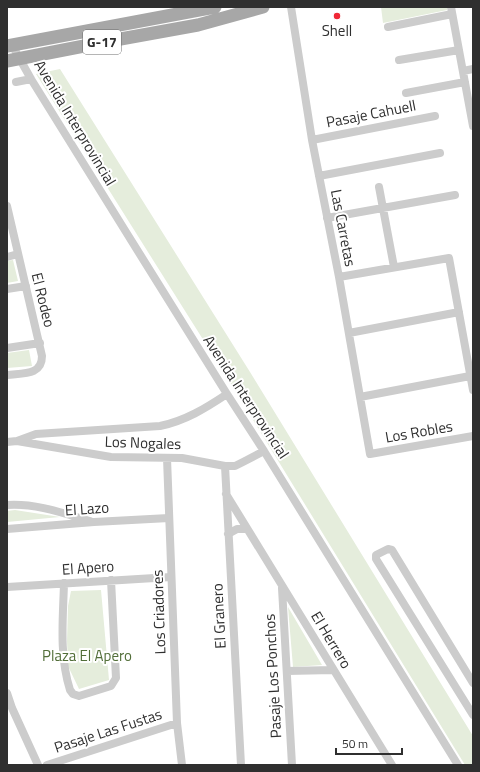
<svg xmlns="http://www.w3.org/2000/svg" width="480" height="772" font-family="'Titillium Web',sans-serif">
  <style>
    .green { fill: #e5eddc }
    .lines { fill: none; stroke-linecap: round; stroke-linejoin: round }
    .street { stroke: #ccc; stroke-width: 8 }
    .primary { stroke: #a7a7a7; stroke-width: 13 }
    .poi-dot { fill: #f02736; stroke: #fff; stroke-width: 1.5 }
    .labels { text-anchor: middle; stroke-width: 4; stroke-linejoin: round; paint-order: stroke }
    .shield { fill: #fff; stroke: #6d6d6d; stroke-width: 1 }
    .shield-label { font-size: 14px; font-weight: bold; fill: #2f2f2f }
    .poi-label { font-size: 15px; fill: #2f2f2f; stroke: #fff }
    .street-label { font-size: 15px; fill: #2f2f2f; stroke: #fff }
    .park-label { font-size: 15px; fill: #526e39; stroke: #fff }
  </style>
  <rect width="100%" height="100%" fill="#fff"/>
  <path class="green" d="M381 7H447V10L383 23Z
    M60 69 250 372 473 736V765H465L231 384 36 74Z
    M13 260 18 281 7 283V261Z
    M29 350 32 366 7 368V353Z
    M15 510 60 517 7 522V511Z
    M101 590 109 680 79 689 68 666 67 641 68 606 71 591Z
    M288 607 322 665 293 667Z"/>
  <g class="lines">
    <path class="street" d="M291 7 312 140 339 277 370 454 473 436
      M451 7 473 126
      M388 27 452 14
      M12 45 31 79 126 232 227 394 264 451 458 765
      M399 60 459 50
      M463 71 473 69
      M16 82 31 79
      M406 93 465 82
      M312 140 435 116
      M319 176 440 153
      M379 187 394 267
      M7 206 42 356C42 376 22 373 7 375
      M327 218 455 195
      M7 257 18 254
      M339 277 449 258 473 390
      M7 289 26 286
      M349 333 459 312
      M7 348 40 343
      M360 397 470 376
      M17 441 111 457 182 458 225 466H235L243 462 264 451
      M7 442 17 441 36 434 160 426C185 421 206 408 227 394
      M167 458 177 723 182 765
      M225 466 241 765
      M226 494 392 765
      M7 505C35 503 63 513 90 521
      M7 529 94 522 169 518
      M228 534 237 529H247
      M64 583C63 619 59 655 70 690L73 694 79 696 111 686 116 678 111 580
      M7 587 171 577
      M282 588 292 765
      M287 671 333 670
      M473 683 392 550 388 549 376 555V559L473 715
      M7 693 12 708 38 765
      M47 765 177 723"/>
    <path class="primary" d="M7 46 215 7
      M7 61 115 40 198 25 263 7"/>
  </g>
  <circle class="poi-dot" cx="337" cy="16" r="4"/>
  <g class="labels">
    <rect class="shield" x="83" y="30" width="38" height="24" rx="3"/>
    <g class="shield-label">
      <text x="102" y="47">G-17</text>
    </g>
    <g class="poi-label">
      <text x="337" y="36">Shell</text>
    </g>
    <g class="street-label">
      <text transform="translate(371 114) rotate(-11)" y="5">Pasaje Cahuell</text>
      <text transform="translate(75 123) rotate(59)" y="5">Avenida Interprovincial</text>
      <text transform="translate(343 228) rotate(79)" y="5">Las Carretas</text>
      <text transform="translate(43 300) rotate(76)" y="5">El Rodeo</text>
      <text transform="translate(246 397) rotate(57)" y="5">Avenida Interprovincial</text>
      <text transform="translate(419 432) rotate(-10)" y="5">Los Robles</text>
      <text transform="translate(143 443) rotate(2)" y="5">Los Nogales</text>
      <text transform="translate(87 509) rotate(-4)" y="5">El Lazo</text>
      <text transform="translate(88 568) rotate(-4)" y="5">El Apero</text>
      <text transform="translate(159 612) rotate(-92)" y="5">Los Criadores</text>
      <text transform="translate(219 616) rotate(-93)" y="5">El Granero</text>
      <text transform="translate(331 640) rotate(59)" y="5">El Herrero</text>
      <text transform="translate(273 676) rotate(-93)" y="5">Pasaje Los Ponchos</text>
      <text transform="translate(108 731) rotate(-18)" y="5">Pasaje Las Fustas</text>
    </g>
    <g class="park-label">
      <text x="87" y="661">Plaza El Apero</text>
    </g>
  </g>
  <rect width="480" height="772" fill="none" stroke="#2f2f2f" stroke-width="16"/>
  <path d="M336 748v6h66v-6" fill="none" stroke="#2f2f2f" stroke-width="2"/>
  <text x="342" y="748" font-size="12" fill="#2f2f2f" stroke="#ffffff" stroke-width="3" paint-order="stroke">50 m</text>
</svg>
